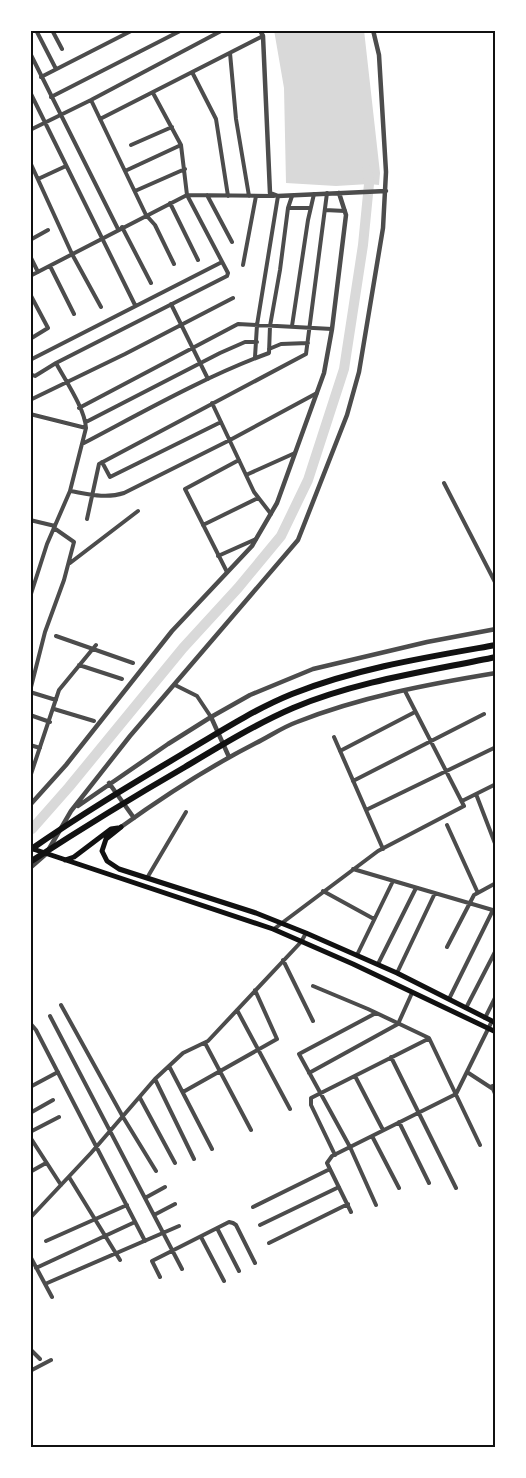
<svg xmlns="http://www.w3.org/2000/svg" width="526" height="1478" font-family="Signika,sans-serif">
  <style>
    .water { fill: #d9d9d9 }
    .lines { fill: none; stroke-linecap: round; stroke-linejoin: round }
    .river { stroke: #d9d9d9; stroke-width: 10 }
    .minor { stroke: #4c4c4c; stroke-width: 4 }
    .tertiary { stroke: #4c4c4c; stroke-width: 4.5 }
    .primary { stroke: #111; stroke-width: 5 }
    .trunk { stroke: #111; stroke-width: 6 }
    .neatline { fill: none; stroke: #111; stroke-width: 2 }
  </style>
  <rect width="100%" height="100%" fill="#fff"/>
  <path class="water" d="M274 30H364L380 173 379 185 369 184 336 186 286 183 284 88Z"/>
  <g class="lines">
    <path class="river" d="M32 829 69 787 183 648 238 588 281 536 308 480 344 369 363 245 369 184 367 170"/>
    <path class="minor" d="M36 30 56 69
      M52 30 62 49
      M30 53 118 229
      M230 53 236 119 249 196
      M192 72 216 119 228 196
      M41 77 133 30
      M30 92 135 305
      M51 97 182 30
      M91 100 146 215 155 225 174 264
      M100 119 263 36
      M30 130 91 100 223 30
      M131 145 172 127
      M30 162 72 254 101 307
      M125 171 181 145
      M38 179 66 166
      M135 191 185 169
      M207 195 232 242
      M170 203 198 260
      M288 208H310
      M325 210 345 211
      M122 227 151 283
      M30 240 48 230
      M30 256 38 272
      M243 265 256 196
      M50 266 74 314
      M30 276 187 195 274 196
      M30 294 48 328 30 339
      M171 304 208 379
      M292 326 308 220 314 194
      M269 349 281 344 308 343
      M255 357 257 325 278 196
      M30 360 222 262
      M30 374 35 376 56 363 227 276 228 273 187 195 181 145 153 93
      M30 400 125 354 233 298
      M212 403 254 492 271 514
      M79 408 238 324 332 329
      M30 414 86 428
      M86 422 220 353 245 342H257
      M30 423V422
      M82 444C143 412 204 377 269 353L270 326 280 270 288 208 292 196
      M102 462 110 477 221 422
      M246 475 295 453
      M444 483 496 584
      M70 491C88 494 106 499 124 493L230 440 317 393
      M87 519 99 464 306 354 327 193
      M30 520 55 526
      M203 525 258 498
      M218 556 256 539
      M70 563 138 511
      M227 572 185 489 239 460
      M30 597 47 544 70 491 86 428C85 409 65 380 56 363
      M56 636 133 663
      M79 665 122 679
      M175 685 197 696 211 717
      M30 691 45 632 64 580 74 542 54 528
      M30 692 56 700
      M54 709 94 721
      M30 715 50 722
      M334 737 383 849
      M30 745 40 748
      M340 751 415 712
      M30 777 59 690 96 645
      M353 781 484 714
      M476 794 496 846
      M462 801 496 784
      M366 810 496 747
      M447 825 477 891
      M353 869 496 911
      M147 878 186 812
      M323 891 374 919
      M274 929 378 851 464 806 405 691
      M447 947 474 895 496 883
      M357 955 393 881
      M283 960 313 1021
      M378 964 416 888
      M397 973 435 893
      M313 986 368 1009 429 1038 480 1145
      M449 999 493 910
      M61 1005 123 1117 156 1171
      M466 1008 496 950
      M237 1010 290 1109
      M376 1013 299 1054 350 1147 376 1205
      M50 1016 182 1269
      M485 1018 496 996
      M30 1023 36 1030 145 1241
      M205 1043 251 1130
      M391 1057 456 1188
      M169 1066 212 1149
      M467 1072 493 1089 496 1096
      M309 1073 398 1024 412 993
      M355 1076 383 1130
      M155 1079 194 1159
      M30 1087 58 1072
      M490 1087 496 1085
      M183 1092 277 1039 255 990
      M140 1098 175 1163
      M30 1113 53 1100
      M399 1122 429 1183
      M30 1132 59 1117
      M372 1136 399 1188
      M30 1137 61 1185
      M335 1155 311 1105V1098L428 1039
      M30 1172 46 1163
      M69 1177 120 1260
      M145 1198 165 1187
      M253 1207 330 1169
      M351 1212 327 1163 332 1156 456 1094 492 1021
      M154 1215 175 1204
      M30 1218 91 1153 155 1079 183 1053 208 1041 301 942 306 933
      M260 1225 339 1187
      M217 1228 239 1271
      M201 1237 224 1281
      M46 1241 127 1205
      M269 1243 348 1204
      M30 1256 52 1297
      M36 1268 135 1222
      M160 1277 152 1261 229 1222 233 1223 236 1225 255 1263
      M45 1284 179 1226
      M30 1349 40 1359
      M30 1371 51 1360"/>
    <path class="tertiary" d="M260 30 263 36 270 193 278 196 386 191
      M211 717 229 757
      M109 783 134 818
      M30 805 66 765 172 631 252 546 277 503 324 373 332 329 346 215 339 193
      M78 806 168 744 211 717 250 695 313 669 427 642 496 629
      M121 827C164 796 209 767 256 743 270 736 283 727 297 722 360 697 429 684 496 673
      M30 868 46 854 71 811 130 736 298 540 347 415 359 372 383 228 386 172 379 55 373 30"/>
    <path class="primary" d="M121 827 106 839 102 851 107 861 119 869 256 913 306 933 397 973 496 1023
      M30 848 273 929 353 964 496 1032
      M65 860 74 857 111 829 118 828"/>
    <path class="trunk" d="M30 850C80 815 132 784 184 753 219 732 255 709 292 694 357 668 428 657 496 645
      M30 862C81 829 133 797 185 767 220 746 256 724 293 708 357 681 429 671 496 657"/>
  </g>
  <rect width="526" height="1478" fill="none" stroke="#ffffff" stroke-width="63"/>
  <rect x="32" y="32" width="462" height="1414" class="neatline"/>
</svg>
